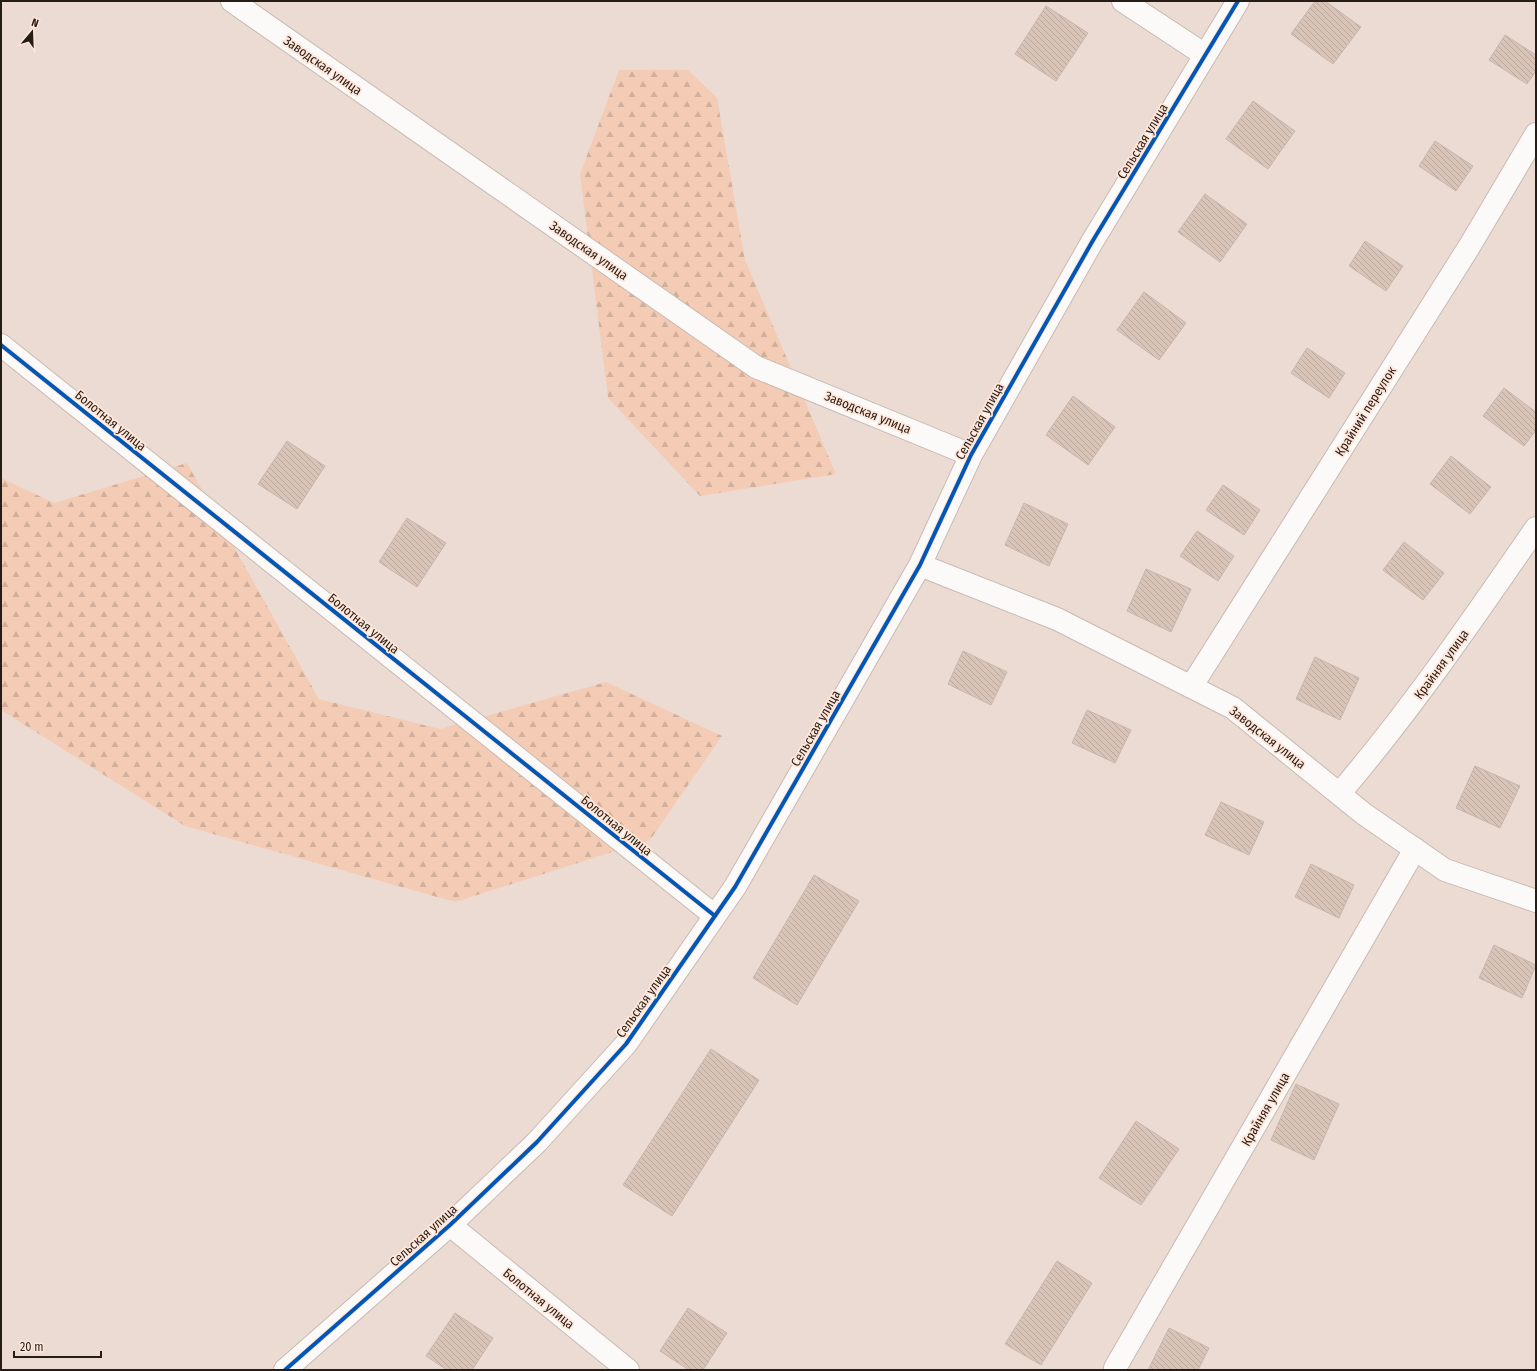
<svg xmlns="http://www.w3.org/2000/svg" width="1537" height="1371" font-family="'Fira Sans Condensed',sans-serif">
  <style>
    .forest { fill: url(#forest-firs) }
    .building { fill: url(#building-back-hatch); stroke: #c4b7b0 }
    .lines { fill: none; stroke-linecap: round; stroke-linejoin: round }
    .minor-casing { stroke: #c7bab3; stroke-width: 24 }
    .minor { stroke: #fcfaf8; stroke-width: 22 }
    .cycleway-casing { stroke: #ffe6d9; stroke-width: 6 }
    .cycleway { stroke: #0057b8; stroke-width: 4 }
    .labels { text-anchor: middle; stroke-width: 3.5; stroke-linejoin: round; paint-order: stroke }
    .street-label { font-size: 13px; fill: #271d17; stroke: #ffe6d9 }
  </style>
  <defs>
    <pattern id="forest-firs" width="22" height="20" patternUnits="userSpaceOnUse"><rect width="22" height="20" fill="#f4ccb5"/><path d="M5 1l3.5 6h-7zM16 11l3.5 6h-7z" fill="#d1af9b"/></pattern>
    <pattern id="building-back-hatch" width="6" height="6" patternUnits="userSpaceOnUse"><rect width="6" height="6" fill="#d9c4b7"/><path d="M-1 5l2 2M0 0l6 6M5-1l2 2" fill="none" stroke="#baa89d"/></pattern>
  </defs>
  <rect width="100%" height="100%" fill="#ecdbd2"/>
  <path class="forest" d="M619 70H688L717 98 745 260 836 474 700 496 608 398 580 174Z
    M187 463 319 699 440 729 606 682 722 736 650 840 455 902 185 826 1 710V478L54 503Z"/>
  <path class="building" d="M1315 1H1325L1361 27 1333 64 1291 34Z
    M1046 6 1088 33 1056 81 1015 54Z
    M1505 35 1536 55V71L1527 84 1489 60Z
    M1253 101 1295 131 1268 169 1226 139Z
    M1435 141 1473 166 1456 191 1419 166Z
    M1205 194 1247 224 1220 262 1178 232Z
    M1365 241 1403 266 1386 291 1349 266Z
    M1144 292 1186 323 1159 360 1117 330Z
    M1307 348 1345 373 1329 398 1291 373Z
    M1504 388 1536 412V430L1524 446 1483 416Z
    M1073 396 1115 427 1088 465 1046 435Z
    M287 441 325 466 297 509 258 484Z
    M1451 456 1491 487 1470 514 1430 484Z
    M1223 485 1260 510 1244 535 1206 510Z
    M1024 503 1068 524 1049 566 1005 545Z
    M407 518 446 543 417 587 379 562Z
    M1197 531 1234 556 1218 581 1180 556Z
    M1404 542 1444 573 1423 600 1383 570Z
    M1146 569 1191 589 1171 632 1127 611Z
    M963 651 1007 672 991 705 948 684Z
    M1315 657 1359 678 1340 720 1296 699Z
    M1087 710 1131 730 1115 763 1072 743Z
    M1475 766 1520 786 1500 828 1456 808Z
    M1221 802 1264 822 1249 855 1205 835Z
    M1311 864 1354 885 1339 918 1295 897Z
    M814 875 859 901 797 1005 753 978Z
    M1494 945 1536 965 1522 998 1479 978Z
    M711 1049 759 1080 672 1216 623 1185Z
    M1296 1084 1339 1104 1314 1160 1271 1140Z
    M1136 1121 1179 1149 1141 1205 1099 1178Z
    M1057 1261 1092 1283 1041 1365 1005 1344Z
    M688 1308 727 1333 703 1370H689L660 1351Z
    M455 1313 493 1338 472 1370H447L426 1356Z
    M1169 1328 1209 1348 1198 1370H1148Z"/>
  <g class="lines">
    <g class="minor-casing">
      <path id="minor" d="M232 1 756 367 971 455
        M1123 1 1205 55
        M1 345 715 916
        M920 565 1057 619 1233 708 1364 814 1445 870 1536 901
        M1191 687 1469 247 1536 134
        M1339 794C1411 710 1473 619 1536 528
        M450 1225 628 1370
        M1115 1368 1415 849
        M285 1370 450 1225 537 1142 626 1044 735 887 920 565 971 455 1092 242 1238 1"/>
    </g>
    <use href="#minor" class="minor"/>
    <g class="cycleway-casing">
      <path id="cycleway" d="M1 345 715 916
        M285 1370 450 1225 537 1142 626 1044 735 887 920 565 971 455 1092 242 1238 1"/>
    </g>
    <use href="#cycleway" class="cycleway"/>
  </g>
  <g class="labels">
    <g class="street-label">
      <text transform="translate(323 65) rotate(35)" y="5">Заводская улица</text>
      <text transform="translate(1142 141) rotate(-59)" y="5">Сельская улица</text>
      <text transform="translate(589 250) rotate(35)" y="5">Заводская улица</text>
      <text transform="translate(1365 411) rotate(-58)" y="5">Крайний переулок</text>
      <text transform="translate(868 412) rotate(22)" y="5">Заводская улица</text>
      <text transform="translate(111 420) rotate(39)" y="5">Болотная улица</text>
      <text transform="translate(979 421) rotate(-61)" y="5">Сельская улица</text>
      <text transform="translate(364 623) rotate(39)" y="5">Болотная улица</text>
      <text transform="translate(1441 664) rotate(-54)" y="5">Крайняя улица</text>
      <text transform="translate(815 728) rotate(-60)" y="5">Сельская улица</text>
      <text transform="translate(1268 737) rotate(38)" y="5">Заводская улица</text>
      <text transform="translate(617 825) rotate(39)" y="5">Болотная улица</text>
      <text transform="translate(643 1001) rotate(-55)" y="5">Сельская улица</text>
      <text transform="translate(1265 1109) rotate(-60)" y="5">Крайняя улица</text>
      <text transform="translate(423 1235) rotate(-42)" y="5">Сельская улица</text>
      <text transform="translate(539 1298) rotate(39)" y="5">Болотная улица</text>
    </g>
  </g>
  <rect width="1537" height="1371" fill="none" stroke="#271d17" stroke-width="4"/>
  <g transform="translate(32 32) rotate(19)" stroke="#ffe6d9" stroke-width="3" paint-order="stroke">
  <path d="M0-3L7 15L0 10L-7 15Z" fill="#271d17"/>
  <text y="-6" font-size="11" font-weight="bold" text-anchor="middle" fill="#271d17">N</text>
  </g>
  <path d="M14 1351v6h87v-6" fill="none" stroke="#271d17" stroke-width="2"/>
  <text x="20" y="1351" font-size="12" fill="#271d17" stroke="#ffe6d9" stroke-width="3" paint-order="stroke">20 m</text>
</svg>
